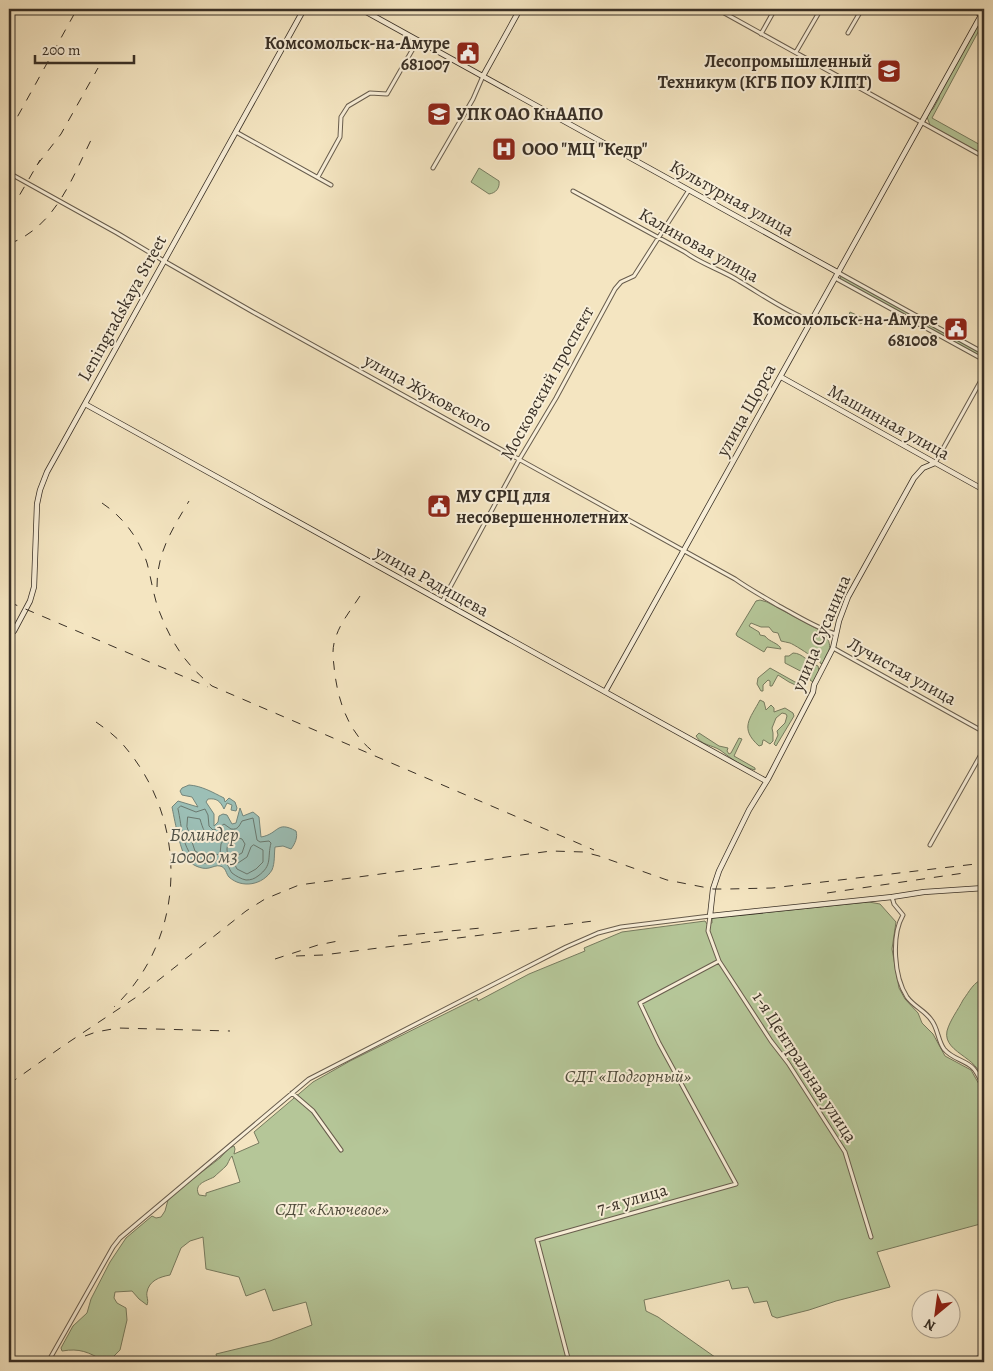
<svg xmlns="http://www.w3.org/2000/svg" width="993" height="1371" font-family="Alegreya,serif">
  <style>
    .green { fill: #b5c698; stroke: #777b5f; fill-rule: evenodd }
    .water { fill: #9cbfb6; stroke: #74867c }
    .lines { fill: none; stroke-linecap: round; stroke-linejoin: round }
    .shore { stroke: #6a786e; stroke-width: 1 }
    .street-casing { stroke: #685d4d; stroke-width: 5 }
    .secondary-casing { stroke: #393026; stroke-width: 6 }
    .street { stroke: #f8eed7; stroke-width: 3 }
    .secondary { stroke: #f8eed7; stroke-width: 4.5 }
    .rail { stroke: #393026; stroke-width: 1; stroke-dasharray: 9 9; stroke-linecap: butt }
    .labels { text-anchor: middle; stroke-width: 4; stroke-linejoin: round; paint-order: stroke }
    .poi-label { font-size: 18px; font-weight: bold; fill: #393026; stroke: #f8eed7; text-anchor: end }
    .street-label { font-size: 18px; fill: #393026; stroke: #f8eed7 }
    .park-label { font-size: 18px; font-style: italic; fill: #524e3d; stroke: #f8eed7 }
    .water-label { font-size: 19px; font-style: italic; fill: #52544a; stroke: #f8eed7 }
  </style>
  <rect width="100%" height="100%" fill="#f4e5c1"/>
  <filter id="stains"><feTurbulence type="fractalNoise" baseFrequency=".004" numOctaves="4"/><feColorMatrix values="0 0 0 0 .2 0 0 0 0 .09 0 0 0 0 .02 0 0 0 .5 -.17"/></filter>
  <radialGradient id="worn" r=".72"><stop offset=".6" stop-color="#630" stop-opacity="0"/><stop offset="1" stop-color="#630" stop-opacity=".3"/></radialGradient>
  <path class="green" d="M984 14V21L932 118 984 147V154H982L930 125 927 117 931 110 933 109 939 98V95Z
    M479 168 499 181C500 188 496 193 489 194L471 182Z
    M841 276 984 355V358L840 279Z
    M850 312 863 318 861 324 848 318Z
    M760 600 767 602 825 633C835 652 826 649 823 664L820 663V659L817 657H812C809 654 793 644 790 643 787 642 784 642 781 641L778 633 773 632 769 627H761L751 623 749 626 759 632 760 635 765 636C769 642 779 643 781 649L767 647 764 652 737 636 736 634 756 601Z
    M793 653C803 653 808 663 818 666L819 671 813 682 810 680V676L785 663V656H789Z
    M770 668 804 687V689L789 682 778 675 772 686H770V681L768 680 763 685V691H761L757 684 758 678Z
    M760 700 764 702 766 710 771 705 774 708V712L785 708 793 713 794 716 776 746 774 744 778 735 777 731 785 723 787 716 786 714 782 713 776 718 772 728 773 733V741L770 744 764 740H763L762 745 759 746C739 728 750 719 760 700Z
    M699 733 719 746 728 748 727 751 729 754 731 753 739 738 742 739 734 756 755 768V770C741 767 731 758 720 750 712 745 701 745 696 736Z
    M869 902 880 904 896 922 892 949 899 988 905 999 918 1013 922 1023 933 1034 945 1056 971 1070 980 1086C988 1058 942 1055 947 1031 950 1020 958 1010 963 1000 969 992 974 981 984 979V1223L877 1252 890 1287 836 1301 809 1310 777 1318 772 1316 767 1301 754 1303 748 1287 732 1289 729 1280 644 1300 646 1311 658 1317 722 1362H218L216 1354 270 1341 312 1325 306 1302 273 1311 265 1289 246 1296 239 1277 206 1269 203 1237 190 1241 181 1248 170 1275C159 1277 149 1281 147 1292 146 1297 149 1300 147 1305L139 1299 132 1291 115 1292 114 1298 117 1303 126 1308 127 1320 120 1350 111 1359 104 1361C88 1352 80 1348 62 1351L61 1348 73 1326 87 1313 91 1299 110 1262 126 1238 152 1216 156 1218 161 1217 165 1211 168 1200 181 1188 220 1158 229 1148 234 1146 235 1149 234 1154 259 1143 254 1132 313 1082 350 1061 477 998 478 1001 529 974 585 951 584 948 622 932 705 921 707 924 712 923V918ZM232 1156 240 1182 206 1193V1196L199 1195C193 1184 206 1181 214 1177 217 1174 223 1169 226 1166 228 1164 229 1159 232 1156Z
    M984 1354V1362H958Z"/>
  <path class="water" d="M189 785C202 786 212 792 224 798L225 802 229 798 235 802 237 808 236 811 231 810 232 805 227 803 224 809C220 801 217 798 208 799L206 802 214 814V826L218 822 219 816 223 814 227 815 232 824 236 823 240 808 243 816 253 812 259 817 261 837C279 834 276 820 296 831 298 837 295 844 291 849L283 846 275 847C274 855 275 863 272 870 263 885 242 889 229 877 226 874 226 867 220 866 217 865 213 867 209 868 201 870 190 864 186 858 180 850 174 817 172 807L178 801 198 807 192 797 182 795 180 791 182 788Z"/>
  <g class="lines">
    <path class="shore" d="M181 806 196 812 205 809 208 815 209 826 213 830 217 829 224 824 231 829C238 830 239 826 242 821L253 818 257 840 260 842 269 841 271 843C267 858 273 865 258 876 254 879 251 880 246 880 241 879 236 876 232 873 228 868 229 863 222 861 215 859 210 865 203 863 182 857 182 826 178 809Z
      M188 817 200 819C206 840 208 835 225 834V837L221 844 220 854 206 857 195 851 187 827Z
      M235 837 242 839 245 844 242 853 234 857 228 854C225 847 229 841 235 837Z
      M254 845 263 850V862L256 869 247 874 237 869 235 865 247 857 251 847Z"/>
    <g class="street-casing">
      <path id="street" d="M717 9 984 157
        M970 9 981 15
        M848 33 862 9
        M761 34 775 9
        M796 52 821 9
        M236 132 331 185
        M433 168 473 99 483 76
        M9 173 117 233 164 261 253 312 735 579C749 589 764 597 779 606 798 616 816 628 836 634
        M318 177 340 137 341 117 348 106 370 93 387 94 414 47 424 44
        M573 191 685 252C701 264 722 270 739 281 763 295 785 311 811 321
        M839 273 984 353
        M835 278 984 360
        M935 463 984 375
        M442 602 519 460 556 398 615 289 621 282 634 276 689 190
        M833 648 984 732
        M930 845 984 749
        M892 897 894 904 903 915C891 936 894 977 907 997 914 1007 926 1011 932 1021 938 1029 938 1041 944 1049 952 1059 965 1060 973 1068 978 1073 981 1082 984 1088
        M292 1093 313 1111 341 1150
        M48 1362 113 1247 120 1238 309 1079 566 947 598 933 621 927 710 916 708 931 719 961 771 1041 788 1063 845 1152 871 1237
        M569 1362 537 1240 736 1184 659 1043 640 1003 719 961"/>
    </g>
    <g class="secondary-casing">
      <path id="secondary" d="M361 9 839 273
        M483 76 520 9
        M781 377 984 490
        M85 404 766 781
        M935 463 923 468 914 478 848 597 839 621 833 648 814 685 813 692 768 779 749 810 719 871 713 889 710 916 892 897 924 892 984 888
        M9 629 14 631 30 601 34 587 37 504 40 490 47 472 304 9
        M605 692 984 10"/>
    </g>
    <use href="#street" class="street"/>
    <use href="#secondary" class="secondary"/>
    <path class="rail" d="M9 132 77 9
      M37 165 61 134 98 68
      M9 209 19 196 40 160
      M9 244C56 226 72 178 93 136
      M102 503C123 517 139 538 147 563 151 578 153 593 158 608 171 642 184 663 212 686L594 850
      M157 587C157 552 172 530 189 501
      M360 596C351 610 339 624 335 640 332 648 333 658 334 666 337 699 348 733 375 753
      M9 602 208 687
      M96 722C106 729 117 737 125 747 189 822 187 938 114 1007
      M827 893 964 873
      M398 936 481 928
      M296 956 323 955 593 921
      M275 959 318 945 343 940
      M85 1036 96 1032 118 1028 230 1031
      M9 1084 63 1046 141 994 246 911 265 899 299 885 551 851 584 852 599 856 667 880 713 889H728L772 888 984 863"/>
  </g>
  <defs>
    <g id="civic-square" transform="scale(1.25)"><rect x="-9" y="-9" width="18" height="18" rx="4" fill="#8f2418" stroke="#f8eed7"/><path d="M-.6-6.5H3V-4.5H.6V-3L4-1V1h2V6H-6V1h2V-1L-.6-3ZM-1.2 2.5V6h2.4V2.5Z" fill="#fff"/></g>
    <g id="university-square" transform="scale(1.25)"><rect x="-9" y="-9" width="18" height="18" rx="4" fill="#8f2418" stroke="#f8eed7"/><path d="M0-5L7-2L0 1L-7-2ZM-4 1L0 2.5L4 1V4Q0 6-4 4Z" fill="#fff"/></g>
    <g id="hospital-square" transform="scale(1.25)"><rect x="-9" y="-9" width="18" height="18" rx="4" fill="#8f2418" stroke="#f8eed7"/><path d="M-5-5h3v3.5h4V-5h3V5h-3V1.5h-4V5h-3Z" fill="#fff"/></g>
  </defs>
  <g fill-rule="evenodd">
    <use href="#civic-square" x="468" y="53"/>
    <use href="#university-square" x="889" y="71"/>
    <use href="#university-square" x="439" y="114"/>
    <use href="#hospital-square" x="504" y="149"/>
    <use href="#civic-square" x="956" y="329"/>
    <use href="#civic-square" x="439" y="506"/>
  </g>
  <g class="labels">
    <g class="poi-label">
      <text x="450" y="49">Комсомольск-на-Амуре<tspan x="450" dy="21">681007</tspan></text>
      <text x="872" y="67">Лесопромышленный<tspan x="872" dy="21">Техникум (КГБ ПОУ КЛПТ)</tspan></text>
      <text x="456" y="120" text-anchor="start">УПК ОАО КнААПО</text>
      <text x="522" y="155" text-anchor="start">ООО "МЦ "Кедр"</text>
      <text x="938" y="325">Комсомольск-на-Амуре<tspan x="938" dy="21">681008</tspan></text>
      <text x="456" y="502" text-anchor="start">МУ СРЦ для<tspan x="456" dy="21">несовершеннолетних</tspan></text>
    </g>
    <g class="street-label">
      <text transform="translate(732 198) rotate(29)" y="6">Культурная улица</text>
      <text transform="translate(699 245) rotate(29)" y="6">Калиновая улица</text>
      <text transform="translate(122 308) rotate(-61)" y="6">Leningradskaya Street</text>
      <text transform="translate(547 383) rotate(-61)" y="6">Московский проспект</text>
      <text transform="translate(428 393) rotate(29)" y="6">улица Жуковского</text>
      <text transform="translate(746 410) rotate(-61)" y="6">улица Щорса</text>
      <text transform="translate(889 422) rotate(29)" y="6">Машинная улица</text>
      <text transform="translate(432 581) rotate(29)" y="6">улица Радищева</text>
      <text transform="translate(821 633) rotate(-67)" y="6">улица Сусанина</text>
      <text transform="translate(902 671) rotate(29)" y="6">Лучистая улица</text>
      <text transform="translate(805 1067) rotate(57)" y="6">1-я Центральная улица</text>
      <text transform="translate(632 1199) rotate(-16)" y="6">7-я улица</text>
    </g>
    <g class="park-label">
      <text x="628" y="1082">СДТ «Подгорный»</text>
      <text x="332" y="1215">СДТ «Ключевое»</text>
    </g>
    <g class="water-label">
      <text x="204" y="841">Болиндер<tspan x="204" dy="22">10000 м3</tspan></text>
    </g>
  </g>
  <rect width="993" height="1371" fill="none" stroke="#f4e5c1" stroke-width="30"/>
  <rect x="10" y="10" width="973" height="1351" fill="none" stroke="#393026" stroke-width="2.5"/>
  <rect x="15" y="15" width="963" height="1341" fill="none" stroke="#393026"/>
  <g transform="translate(936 1314) rotate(209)"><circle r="24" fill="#f8eed7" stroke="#aca290"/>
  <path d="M0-4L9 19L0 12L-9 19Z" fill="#8f2418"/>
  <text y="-8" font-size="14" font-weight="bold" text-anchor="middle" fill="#393026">N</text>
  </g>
  <path d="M35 55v8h99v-8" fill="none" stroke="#393026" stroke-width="2.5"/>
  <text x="42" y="55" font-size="15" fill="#393026" stroke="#f8eed7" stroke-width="4" paint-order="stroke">200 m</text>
  <rect width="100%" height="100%" filter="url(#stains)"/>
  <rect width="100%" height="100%" fill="url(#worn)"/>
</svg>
